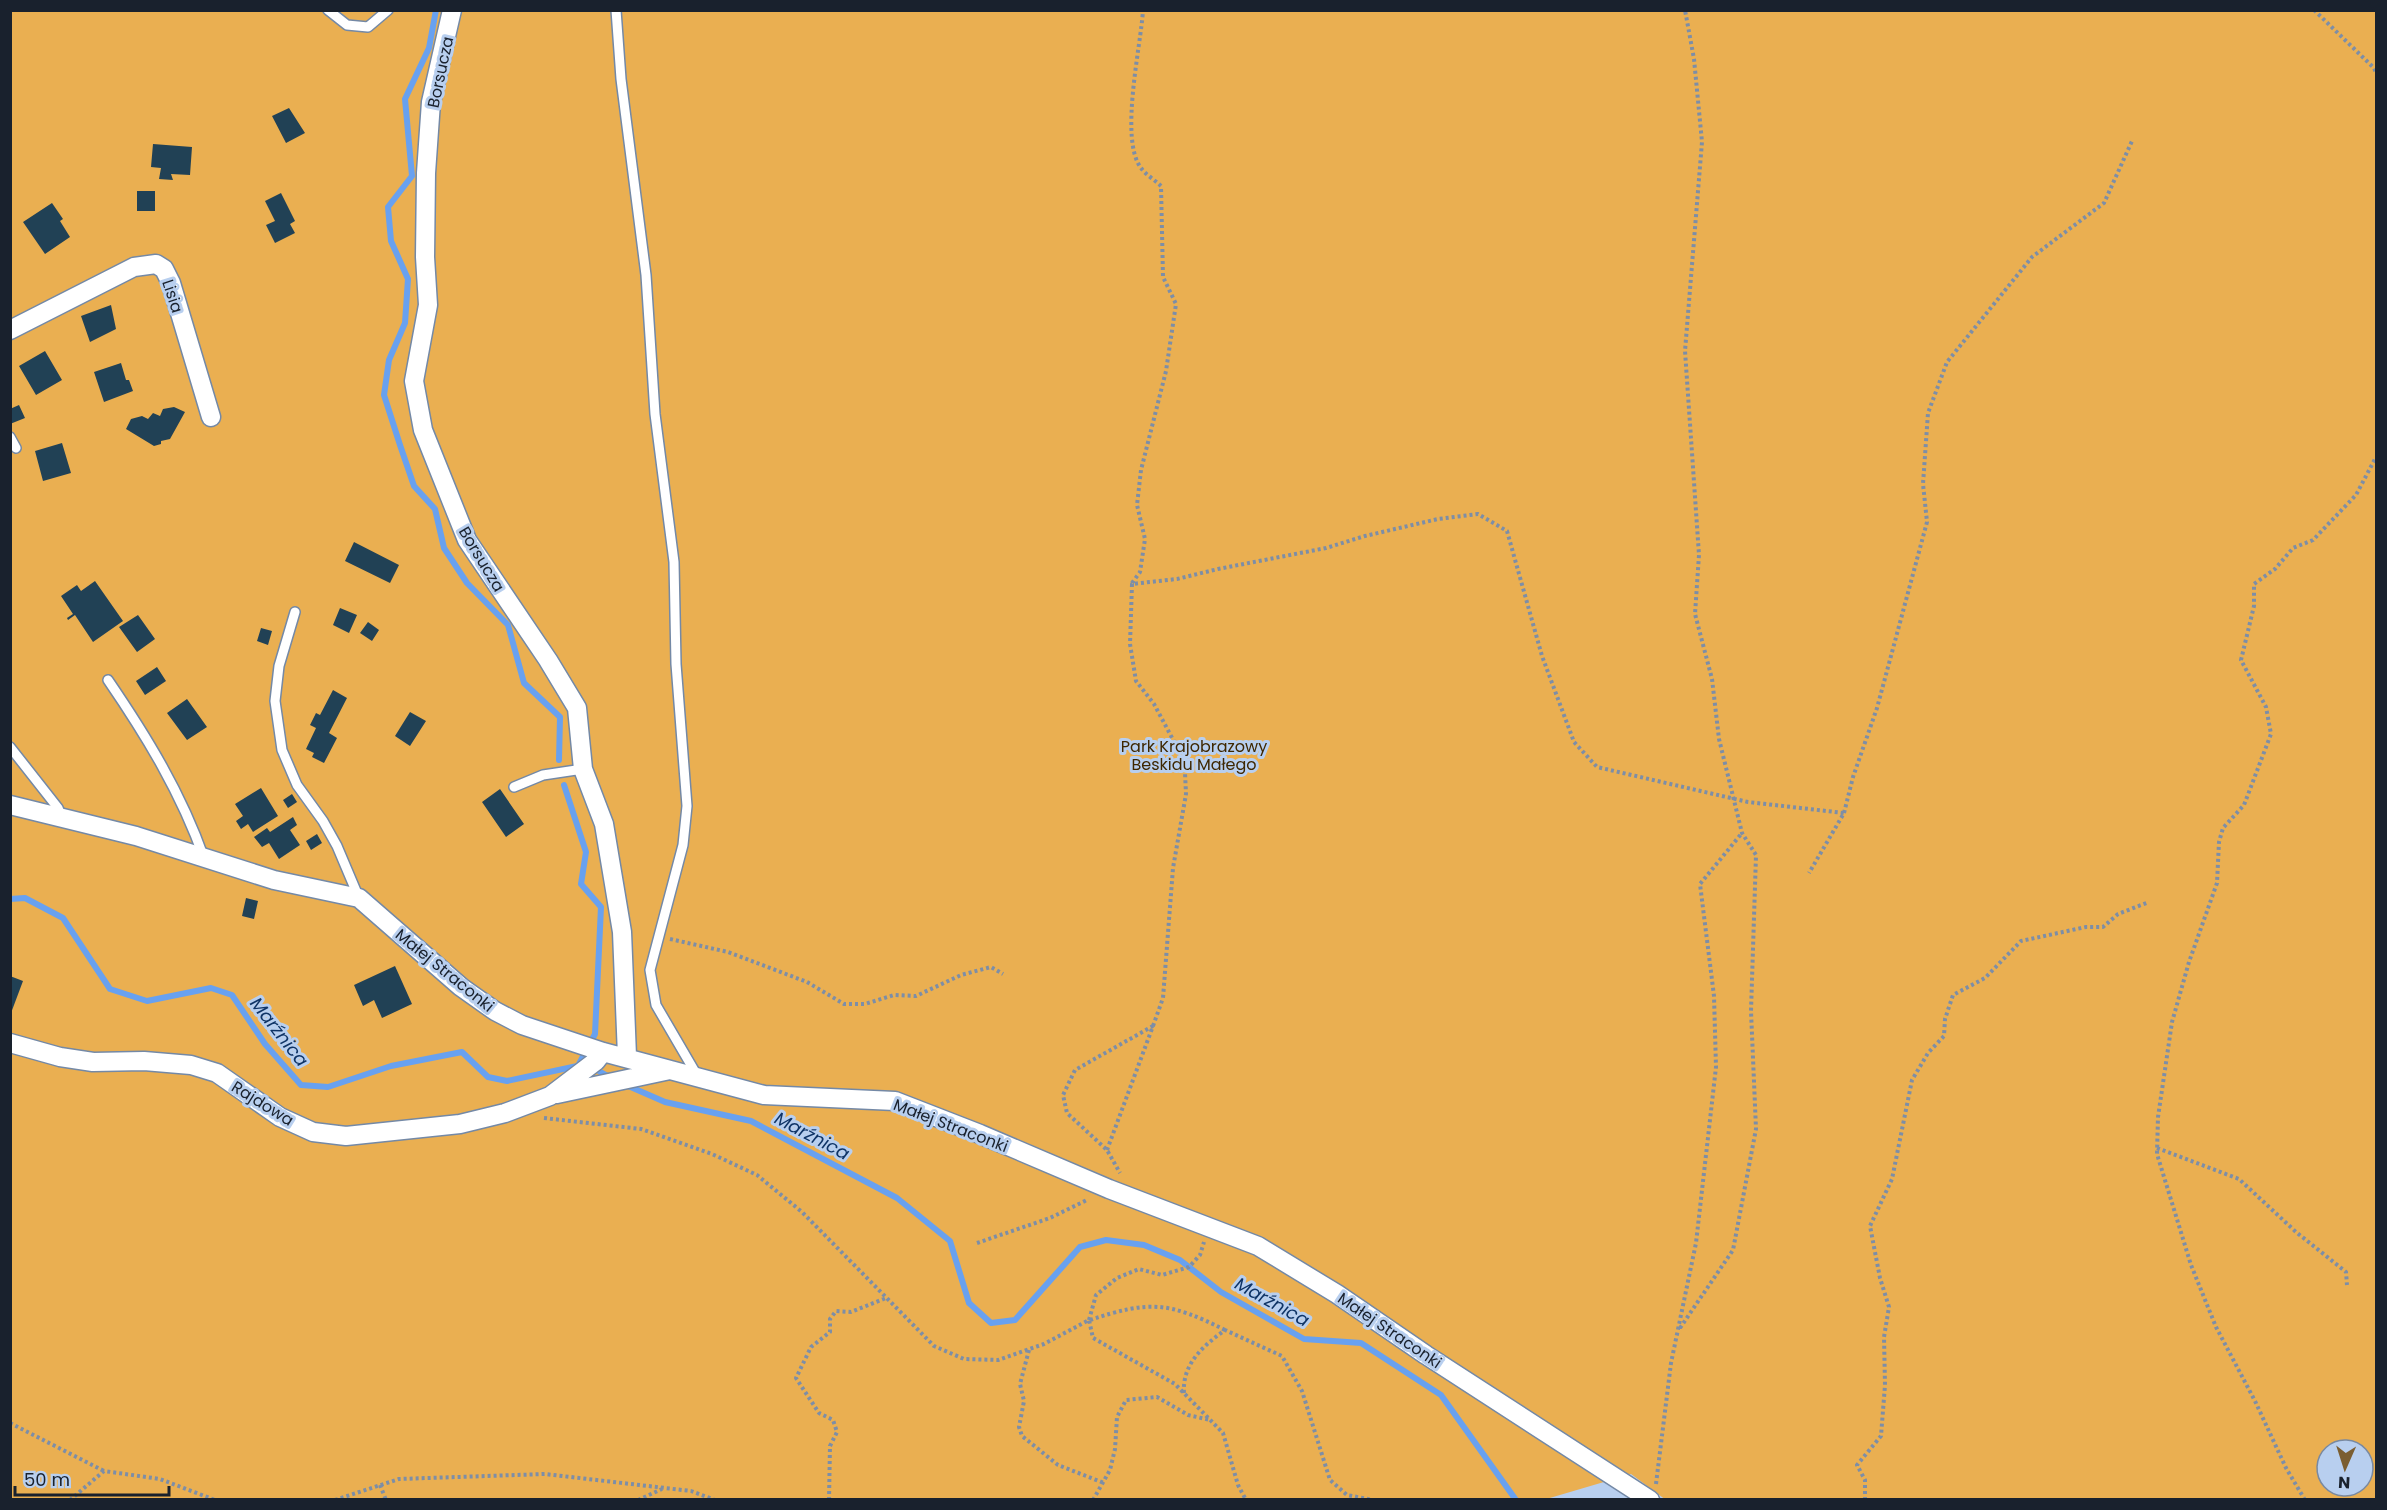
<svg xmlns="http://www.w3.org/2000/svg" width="2387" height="1510" font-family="Poppins,sans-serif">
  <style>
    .green { fill: #eaaf51; fill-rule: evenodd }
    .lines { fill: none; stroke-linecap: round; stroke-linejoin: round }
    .stream { stroke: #68a1f0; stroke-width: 6 }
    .building { fill: #214155 }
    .service-casing { stroke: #7489a6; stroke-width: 12 }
    .minor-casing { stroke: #7489a6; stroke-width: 21 }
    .path { stroke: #7d8ea7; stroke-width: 4; stroke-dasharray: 3 3; stroke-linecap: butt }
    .service { stroke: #fff; stroke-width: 9 }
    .minor { stroke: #fff; stroke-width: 18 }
    .labels { text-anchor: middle; stroke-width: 6; stroke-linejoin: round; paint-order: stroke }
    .street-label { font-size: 16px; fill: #19212d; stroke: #b8cfef }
    .park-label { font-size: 16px; fill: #3e2700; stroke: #b8cfef }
    .water-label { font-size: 18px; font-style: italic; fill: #0f3466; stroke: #b8cfef }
  </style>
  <rect width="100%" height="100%" fill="#b8cfef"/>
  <path class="green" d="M10 11H2376V1499L1666 1500 1631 1474 1543 1500 11 1499ZM2327 1450H2363V1486H2327Z"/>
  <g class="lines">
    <path class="stream" d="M436 10 429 48 405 99 412 176 388 207 391 241 408 279 405 323 389 360 384 395 400 445 414 486 435 509 444 548 467 583 508 625 524 683 560 717 559 760
      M564 785 586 852 581 884 601 907 595 1034 579 1064
      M10 899 25 898 63 918 110 989 147 1001 211 988 232 995 265 1044 301 1085 328 1087 391 1066 462 1052 488 1077 507 1081 582 1065
      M592 1067 611 1078
      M626 1085 665 1102 751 1121 897 1198 950 1241 969 1303 991 1323 1015 1320 1080 1247 1106 1240 1144 1245 1180 1260 1221 1292 1304 1339 1361 1343 1441 1395 1516 1500"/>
  </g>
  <path class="building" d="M289 108 305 133 286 143 272 116Z
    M153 144 192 147 190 175 171 174 173 180 159 179 161 168 151 167Z
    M137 191H155V211H137Z
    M281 193 295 221 290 224 295 233 275 243 266 225 275 221 265 201Z
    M52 203 63 219 60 221 70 237 45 254 23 222Z
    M111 305 116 329 90 342 81 316Z
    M45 351 62 380 36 395 19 366Z
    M121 363 126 380H129L133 391 104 402 94 372Z
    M19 405 25 418 10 424V409Z
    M174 407 185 412 170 439 161 441V444L154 446 126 429 131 419 142 416 148 419 153 413 160 416 163 409Z
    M62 443 71 473 43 481 35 451Z
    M354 542 399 565 390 583 345 561Z
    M95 581 123 621 93 642 75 615 68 620 67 618 73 614 61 596 77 585 81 591Z
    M340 608 357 615 349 633 333 625Z
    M138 615 155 639 137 652 119 627Z
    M368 622 379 630 372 641 360 633Z
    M261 628 272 631 268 645 257 641Z
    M157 667 166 681 145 695 136 681Z
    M333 690 347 698 329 733 337 738 324 763 312 757 314 753 306 749 316 728 310 725 316 713 320 715Z
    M187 699 207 727 187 740 167 713Z
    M410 712 426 721 410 746 395 736Z
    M261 788 278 816 253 832 248 824 241 829 236 821 243 816 235 804Z
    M500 789 524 824 506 837 482 802Z
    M292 794 297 802 288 808 283 800Z
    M293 817 297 825 290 830 300 845 279 859 269 843 262 847 254 837 267 828 270 832Z
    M317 834 322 843 311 850 306 841Z
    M246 898 258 901 254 919 242 916Z
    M395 966 412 1004 382 1018 374 1000 363 1006 354 985Z
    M10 976 23 981 11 1013H10Z"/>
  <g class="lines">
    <g class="service-casing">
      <path id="service" d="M328 10 347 25 368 27 388 10
        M616 10 621 79 646 275 655 414 674 562 676 664 687 806 683 845 650 970 656 1005 698 1077
        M10 437 16 448
        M295 612 279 666 275 701 282 750 297 785 323 821 337 846 359 898
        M108 680C147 737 181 793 204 858
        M10 747 58 808 62 818
        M514 787 543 775 583 769"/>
    </g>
    <g class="minor-casing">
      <path id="minor" d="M452 10 431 102 426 173 425 257 428 305 414 381 423 430 467 540 548 660 577 708 583 769 604 824 622 932 627 1056
        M10 330 134 267 156 264 164 269 171 283 211 417
        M10 805 136 836 274 880 359 898 461 987 495 1011 522 1025 603 1052 764 1095 895 1101 980 1134 1109 1189 1258 1246 1337 1294 1426 1355 1650 1500
        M10 1043 60 1057 93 1062 144 1061 191 1065 217 1073 280 1117 313 1132 346 1136 460 1124 505 1113 550 1096 596 1061 603 1052
        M557 1094 670 1070"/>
    </g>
    <path class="path" d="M2314 10 2374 68 2376 73
      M1132 583 1140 572 1145 539 1137 505 1141 470 1166 371 1176 304 1163 277 1161 186C1155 180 1146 175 1141 168 1119 139 1141 46 1143 10
      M1844 813 1853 777 1877 708 1927 522 1923 484 1928 413 1947 362 2032 257 2104 203 2132 141
      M670 939 728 952 807 982 844 1004H865L894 995 916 996 961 975 991 967 1003 974
      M1153 1026 1163 998 1173 868 1186 794 1185 773 1178 749 1154 704 1136 681 1130 644 1132 584 1177 579 1218 569 1326 548 1365 536 1438 519 1478 514 1507 531 1542 656 1574 742 1597 767 1748 802 1844 813 1809 873
      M544 1118 641 1129 712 1154 757 1175 802 1212 934 1346 964 1359 998 1360 1044 1344 1089 1320 1093 1338 1175 1384 1223 1433 1238 1485 1246 1500
      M2157 1148 2239 1179 2296 1232 2346 1272 2347 1285
      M1107 1150 1153 1026 1075 1070 1063 1095 1067 1113 1107 1150 1120 1173
      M977 1243 1050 1218 1087 1200
      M1089 1320 1096 1295 1117 1278 1139 1269 1162 1275 1189 1267 1200 1255 1204 1242
      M1090 1320C1150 1300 1169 1302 1225 1330
      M1680 1328 1733 1250 1756 1129 1751 1011 1756 855 1742 833 1719 739 1712 679 1695 614 1699 555 1685 351 1702 142 1694 59 1685 10
      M1029 1350 1020 1384 1024 1401 1019 1427 1022 1436 1058 1465 1104 1483
      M1184 1393C1182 1364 1203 1346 1225 1330L1282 1356 1302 1391 1330 1480 1347 1495 1373 1500
      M10 1423 104 1471
      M1656 1484 1671 1363 1696 1243 1716 1067 1714 996 1700 884 1742 833
      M380 1485 386 1500
      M70 1500 104 1471 160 1479 215 1500
      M335 1500 399 1479 545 1474 691 1491 715 1500
      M638 1500 662 1489
      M829 1500 830 1446 837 1432 833 1420 819 1413 796 1378 811 1347 830 1332V1319L836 1311 851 1312 886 1298
      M1093 1500 1110 1470 1115 1449 1117 1417 1126 1400 1157 1397 1188 1415 1210 1420
      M1865 1500V1480L1857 1465 1881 1436 1885 1385 1884 1337 1889 1307 1880 1278 1870 1226 1892 1179 1912 1080 1928 1053 1944 1036 1945 1019 1953 995 1985 978 2021 941 2086 927H2103L2118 914 2149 902
      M2305 1500 2286 1468 2255 1401 2216 1327 2191 1265 2157 1154 2158 1117 2172 1022 2189 962 2217 883 2219 842 2223 828 2244 805 2271 734 2266 707 2241 660 2254 606V584L2275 569 2293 548 2313 540 2356 495 2376 457"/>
    <use href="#service" class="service"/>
    <use href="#minor" class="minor"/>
  </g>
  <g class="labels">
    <g class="street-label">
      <text transform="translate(440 72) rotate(-78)" y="6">Borsucza</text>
      <text transform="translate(173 296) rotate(72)" y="6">Lisia</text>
      <text transform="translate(482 559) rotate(59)" y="6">Borsucza</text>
      <text transform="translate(445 970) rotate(39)" y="6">Małej Straconki</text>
      <text transform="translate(263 1103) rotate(32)" y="6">Rajdowa</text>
      <text transform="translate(951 1125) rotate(21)" y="6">Małej Straconki</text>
      <text transform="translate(1390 1330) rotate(34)" y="6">Małej Straconki</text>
    </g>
    <g class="park-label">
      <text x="1194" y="752">Park Krajobrazowy<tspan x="1194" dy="18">Beskidu Małego</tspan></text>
    </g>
    <g class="water-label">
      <text transform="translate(279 1032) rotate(52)" y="6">Marźnica</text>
      <text transform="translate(812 1136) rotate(28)" y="6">Marźnica</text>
      <text transform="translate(1272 1302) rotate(29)" y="6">Marźnica</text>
    </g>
  </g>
  <rect width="2387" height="1510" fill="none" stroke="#19212d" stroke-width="24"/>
  <g transform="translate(2345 1468) rotate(183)"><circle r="28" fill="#b8cfef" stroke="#7889a1" stroke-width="1.5"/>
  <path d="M0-4.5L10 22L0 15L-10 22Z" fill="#7b5e31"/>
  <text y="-9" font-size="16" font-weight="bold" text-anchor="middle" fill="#19212d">N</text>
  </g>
  <path d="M15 1486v9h154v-9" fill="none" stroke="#19212d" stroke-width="3"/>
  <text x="24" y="1486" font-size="18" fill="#19212d" stroke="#b8cfef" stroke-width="4.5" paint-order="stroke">50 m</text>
</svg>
